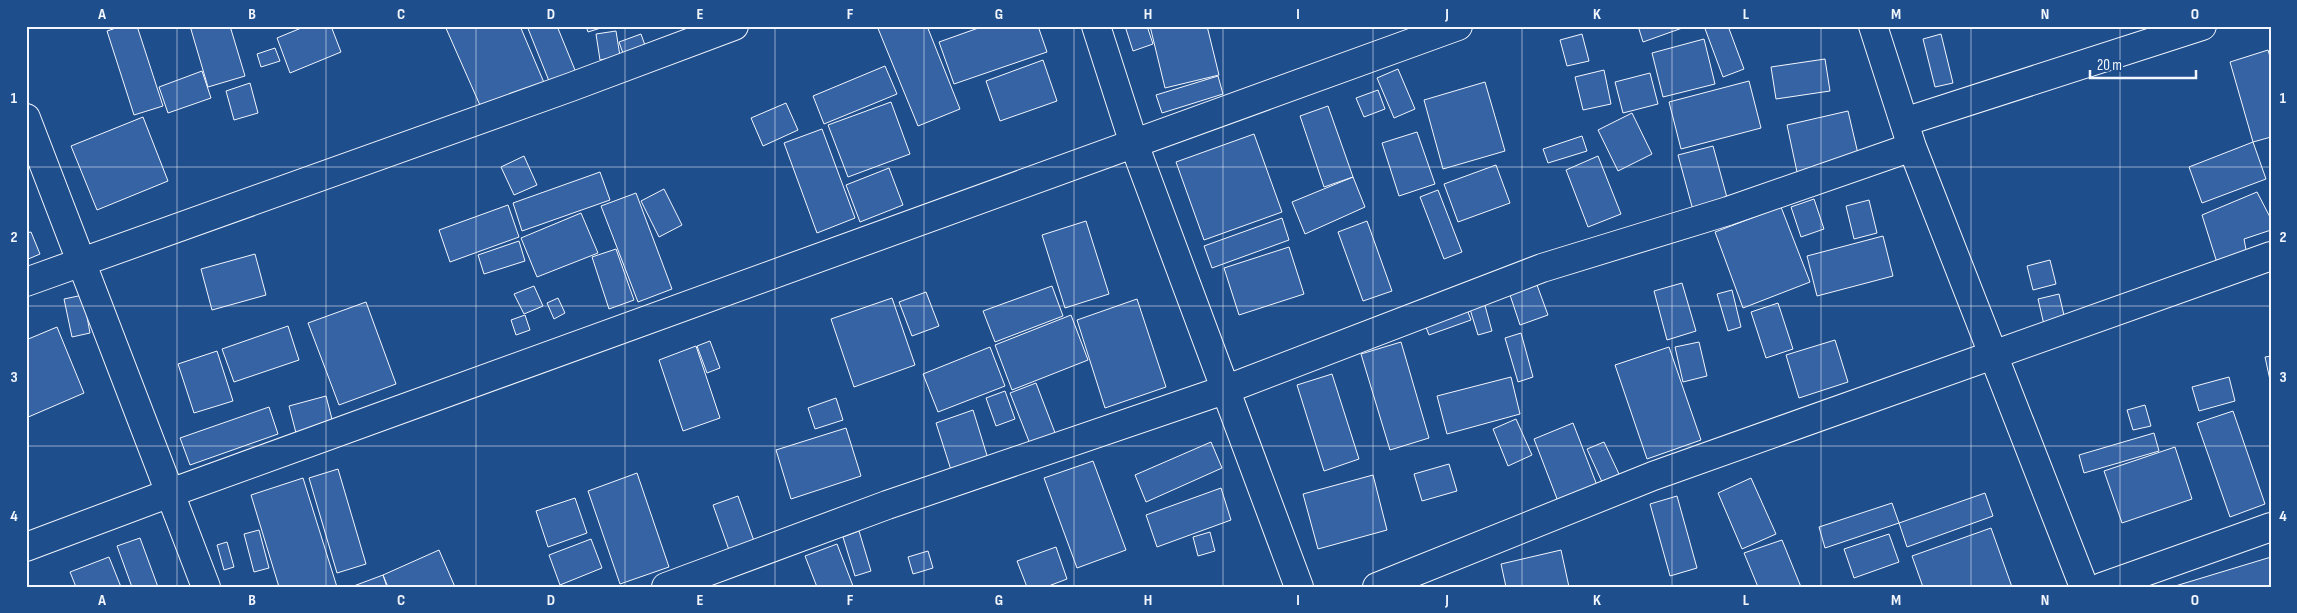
<svg xmlns="http://www.w3.org/2000/svg" width="2297" height="613" font-family="'Sofia Sans Condensed',sans-serif">
  <style>
    .building { fill: #3563a3; stroke: #f2f6ff }
    .lines { fill: none; stroke-linecap: round; stroke-linejoin: round }
    .minor-casing { stroke: #f2f6ff; stroke-width: 30 }
    .minor { stroke: #1f4e8c; stroke-width: 28 }
    .grid { fill: none; stroke: #f2f6ff; stroke-width: 1; stroke-opacity: 0.55 }
    .neatline { fill: none; stroke: #f2f6ff; stroke-width: 2 }
    .grid-label { font-size: 16px; text-anchor: middle; font-weight: bold; fill: #f2f6ff }
  </style>
  <rect width="100%" height="100%" fill="#1f4e8c"/>
  <path class="building" d="M122 26H137L163 106 134 115 107 31Z
    M190 26H230L245 76 208 87Z
    M306 26H331L341 52 290 73 277 38Z
    M445 26H520L545 85 483 112Z
    M527 26H557L577 75 551 86Z
    M586 26H607L588 32Z
    M877 26H927L960 109 918 126Z
    M984 26H1038L1047 52 954 84 939 42Z
    M1125 26H1147L1153 44 1133 51Z
    M1150 26H1207L1219 75 1165 88Z
    M1638 26H1684L1685 27 1643 42Z
    M1704 26H1728L1744 69 1723 77Z
    M616 31 620 56 600 60 596 34Z
    M641 34 647 51 625 59 619 42Z
    M1582 34 1589 61 1567 66 1560 40Z
    M1941 34 1953 83 1935 87 1923 39Z
    M1704 39 1715 84 1663 97 1652 53Z
    M275 48 280 61 261 67 257 54Z
    M2268 50 2271 60V137L2253 142 2230 62Z
    M1825 59 1830 91 1776 99 1771 67Z
    M1043 60 1057 101 1000 121 986 81Z
    M885 66 897 94 824 124 813 96Z
    M1398 69 1415 109 1394 118 1377 78Z
    M1604 70 1611 104 1583 110 1575 77Z
    M202 71 211 98 168 113 159 87Z
    M1650 73 1658 104 1623 113 1615 82Z
    M1218 76 1223 94 1162 113 1156 95Z
    M1749 81 1761 128 1681 149 1669 102Z
    M1485 82 1505 151 1443 169 1424 100Z
    M250 83 258 113 234 120 226 91Z
    M1378 90 1385 109 1364 117 1356 98Z
    M891 102 910 154 848 177 828 125Z
    M786 103 798 130 763 146 751 118Z
    M1328 106 1353 177 1324 187 1300 116Z
    M1848 111 1859 158 1797 172 1787 125Z
    M1632 113 1652 154 1618 171 1598 130Z
    M143 117 168 181 97 210 71 146Z
    M822 129 855 218 817 233 784 143Z
    M1417 132 1435 184 1399 196 1382 143Z
    M1254 134 1282 212 1204 240 1176 162Z
    M1582 136 1587 151 1548 163 1543 149Z
    M2253 142 2266 179 2202 203 2189 167Z
    M1713 146 1729 205 1694 214 1678 155Z
    M524 156 537 185 514 195 501 167Z
    M1598 156 1621 214 1588 227 1566 170Z
    M1496 165 1510 203 1458 222 1444 184Z
    M889 168 903 205 860 222 846 185Z
    M600 172 610 200 522 231 513 203Z
    M1353 177 1365 207 1305 234 1292 202Z
    M664 189 682 225 659 237 641 201Z
    M1438 190 1462 252 1444 259 1420 197Z
    M2257 192 2271 219V230L2244 239 2247 255 2219 269 2202 215Z
    M636 193 672 289 638 302 601 206Z
    M1814 199 1824 229 1801 237 1791 207Z
    M1869 200 1877 233 1854 239 1846 206Z
    M508 205 519 237 450 262 439 230Z
    M1781 207 1810 282 1743 308 1715 232Z
    M581 213 598 253 537 277 521 238Z
    M1282 218 1289 240 1212 268 1204 246Z
    M1086 221 1109 294 1065 308 1042 235Z
    M1367 221 1392 291 1363 301 1338 232Z
    M31 232 40 254 26 260V233Z
    M1883 236 1893 276 1817 296 1807 256Z
    M519 241 525 261 484 274 478 255Z
    M1289 247 1304 294 1239 315 1224 268Z
    M616 249 634 300 609 309 592 257Z
    M255 254 266 295 212 310 201 269Z
    M2050 260 2056 284 2033 290 2027 266Z
    M1682 283 1696 331 1667 340 1654 291Z
    M1537 285 1548 315 1520 325 1510 295Z
    M534 286 543 306 524 314 514 294Z
    M1052 286 1063 316 995 342 983 311Z
    M1732 290 1741 327 1728 331 1717 294Z
    M926 292 939 326 912 336 899 302Z
    M2059 294 2066 324 2045 329 2038 299Z
    M83 295 90 333 72 337 64 299Z
    M558 298 565 313 554 319 547 303Z
    M892 298 915 365 854 387 831 319Z
    M1137 299 1166 387 1105 408 1077 320Z
    M366 302 396 384 339 405 308 323Z
    M1484 302 1492 331 1478 335 1469 306Z
    M1778 303 1793 349 1766 358 1751 312Z
    M1466 307 1471 320 1429 335 1424 322Z
    M525 315 530 330 516 335 511 320Z
    M1071 315 1088 360 1012 390 995 345Z
    M288 326 299 360 234 382 222 349Z
    M57 327 84 393 26 418V340Z
    M1521 333 1533 377 1518 382 1505 338Z
    M1835 340 1848 382 1799 398 1786 355Z
    M710 341 720 368 707 373 697 346Z
    M1401 342 1429 438 1390 450 1361 354Z
    M1699 342 1707 376 1683 382 1675 347Z
    M696 346 720 418 683 431 659 360Z
    M990 347 1005 386 938 412 923 374Z
    M1669 347 1701 440 1647 459 1615 365Z
    M217 351 233 401 194 413 178 364Z
    M2271 356V380H2270L2265 357Z
    M1332 374 1359 459 1324 471 1297 385Z
    M1511 377 1520 414 1447 434 1437 396Z
    M2229 377 2235 401 2199 411 2192 387Z
    M1036 383 1057 438 1032 449 1010 393Z
    M1005 391 1015 419 996 426 986 398Z
    M326 396 333 423 296 433 289 406Z
    M836 398 843 420 815 429 808 408Z
    M2145 405 2151 426 2133 430 2127 410Z
    M269 407 278 434 190 465 180 438Z
    M973 410 989 462 952 473 936 423Z
    M2233 411 2265 504 2230 517 2197 423Z
    M1516 419 1532 455 1508 466 1493 429Z
    M1573 423 1598 488 1559 504 1534 439Z
    M846 428 861 476 791 499 776 450Z
    M2154 433 2159 451 2084 473 2079 455Z
    M1211 442 1222 468 1146 502 1135 475Z
    M1604 442 1619 474 1602 482 1587 449Z
    M2175 447 2192 499 2122 523 2104 471Z
    M1093 461 1126 550 1077 568 1044 478Z
    M1449 464 1457 491 1422 501 1414 474Z
    M338 469 366 564 337 573 309 478Z
    M637 473 669 567 620 584 588 491Z
    M1373 475 1387 530 1318 549 1303 494Z
    M303 478 337 587H279L251 495Z
    M1751 478 1776 534 1742 549 1718 493Z
    M1221 488 1231 520 1157 547 1146 515Z
    M1985 493 1993 516 1907 547 1899 523Z
    M738 496 754 541 729 550 713 505Z
    M1677 496 1697 568 1670 576 1650 504Z
    M575 498 587 533 548 547 536 511Z
    M1892 503 1899 523 1825 548 1819 527Z
    M1991 528 2012 587H1923L1912 556Z
    M259 530 269 568 254 572 244 534Z
    M859 531 871 571 855 576 843 537Z
    M1210 532 1215 551 1198 556 1193 537Z
    M1889 534 1899 562 1854 578 1844 549Z
    M140 538 158 587H132L117 546Z
    M591 539 602 568 560 585 549 555Z
    M1782 540 1801 587H1758L1744 553Z
    M227 542 234 567 224 570 217 545Z
    M837 544 853 586 817 587 805 556Z
    M1056 547 1067 579 1046 587H1027L1017 561Z
    M439 550 455 587H388L383 575Z
    M1561 550 1569 587H1506L1501 564Z
    M928 551 933 568 913 574 908 557Z
    M109 557 121 587H76L70 572Z
    M2271 557V587H2172Z
    M383 575 387 587H351Z"/>
  <g class="lines">
    <g class="minor-casing">
      <path id="minor" d="M1096 26 1134 144 1299 587
        M1873 26 1912 147 2084 587
        M26 118 206 587
        M1904 122 2202 26
        M26 282 571 87 734 26
        M26 547 170 493 1458 26
        M666 587 887 505 1227 389 1542 268 1728 211 1912 147
        M1377 587 1653 476 2271 256
        M2102 587 2271 527"/>
    </g>
    <use href="#minor" class="minor"/>
  </g>
  <path class="grid" d="M177 26V587M326 26V587M476 26V587M625 26V587M775 26V587M924 26V587M1074 26V587M1223 26V587M1373 26V587M1522 26V587M1672 26V587M1821 26V587M1971 26V587M2120 26V587M26 167H2271M26 306H2271M26 446H2271"/>
  <rect width="2297" height="613" fill="none" stroke="#1f4e8c" stroke-width="55"/>
  <path d="M2090 70v8h106v-8" fill="none" stroke="#f2f6ff" stroke-width="2.5"/>
  <text x="2097" y="70" font-size="15" fill="#f2f6ff" stroke="#1f4e8c" stroke-width="4" paint-order="stroke">20 m</text>
  <rect x="28" y="28" width="2242" height="558" class="neatline"/>
  <g class="grid-label">
    <text x="102" y="19">A</text>
    <text x="252" y="19">B</text>
    <text x="401" y="19">C</text>
    <text x="551" y="19">D</text>
    <text x="700" y="19">E</text>
    <text x="850" y="19">F</text>
    <text x="999" y="19">G</text>
    <text x="1148" y="19">H</text>
    <text x="1298" y="19">I</text>
    <text x="1447" y="19">J</text>
    <text x="1597" y="19">K</text>
    <text x="1746" y="19">L</text>
    <text x="1896" y="19">M</text>
    <text x="2045" y="19">N</text>
    <text x="2195" y="19">O</text>
    <text x="14" y="103">1</text>
    <text x="2283" y="103">1</text>
    <text x="14" y="242">2</text>
    <text x="2283" y="242">2</text>
    <text x="14" y="382">3</text>
    <text x="2283" y="382">3</text>
    <text x="14" y="521">4</text>
    <text x="2283" y="521">4</text>
    <text x="102" y="605">A</text>
    <text x="252" y="605">B</text>
    <text x="401" y="605">C</text>
    <text x="551" y="605">D</text>
    <text x="700" y="605">E</text>
    <text x="850" y="605">F</text>
    <text x="999" y="605">G</text>
    <text x="1148" y="605">H</text>
    <text x="1298" y="605">I</text>
    <text x="1447" y="605">J</text>
    <text x="1597" y="605">K</text>
    <text x="1746" y="605">L</text>
    <text x="1896" y="605">M</text>
    <text x="2045" y="605">N</text>
    <text x="2195" y="605">O</text>
  </g>
</svg>
